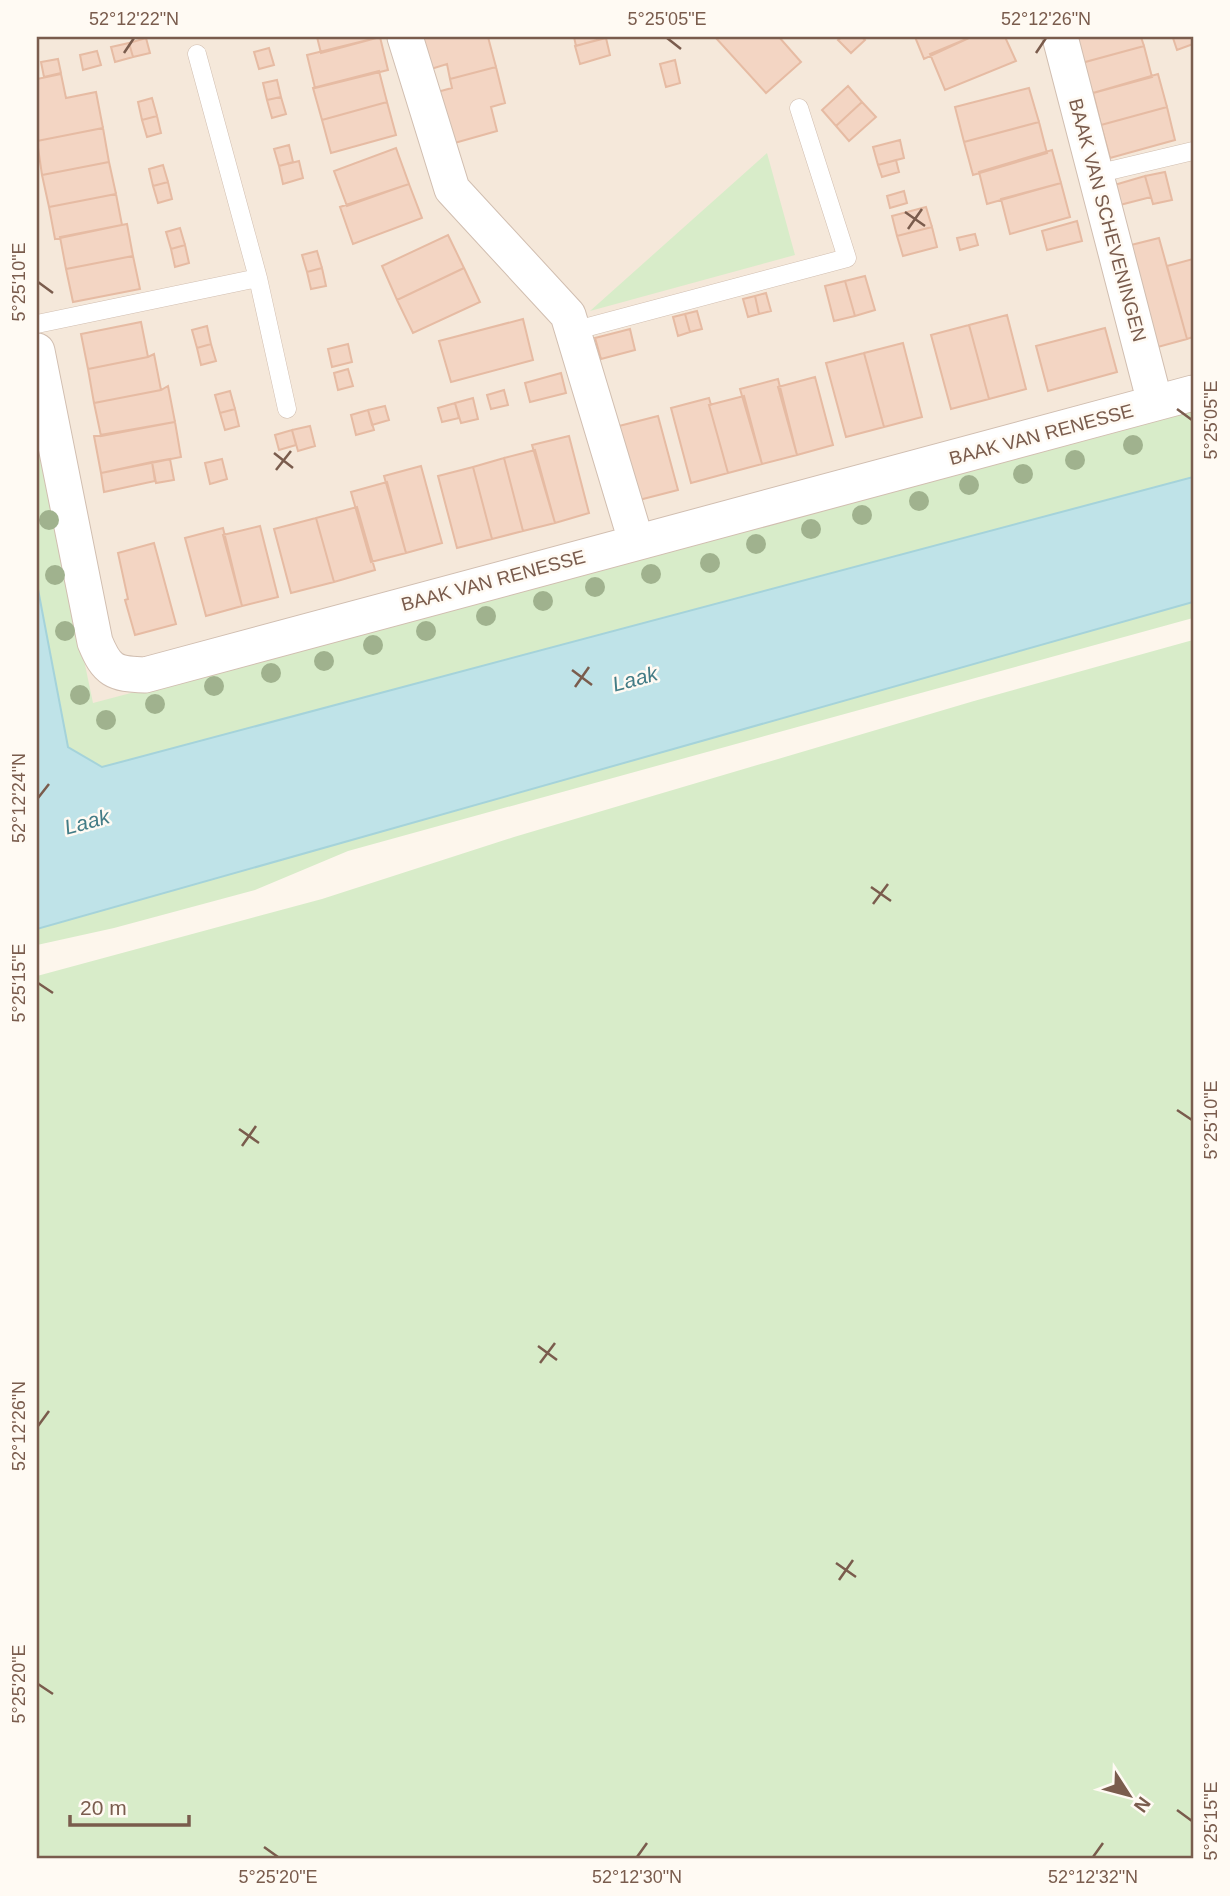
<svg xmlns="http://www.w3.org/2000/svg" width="1230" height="1896" font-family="Helvetica,sans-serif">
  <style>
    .residential { fill: #f5e8da }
    .green { fill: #d8ecc9 }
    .water { fill: #bfe3e8; stroke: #a5d3da; stroke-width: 2 }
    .building { fill: #f3d5c3; stroke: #e6bba3; stroke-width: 2 }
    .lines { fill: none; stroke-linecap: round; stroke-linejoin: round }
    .lane-casing { stroke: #d1beb0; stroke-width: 19 }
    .street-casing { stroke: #d1beb0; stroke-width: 37 }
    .lane { stroke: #fff; stroke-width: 18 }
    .street { stroke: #fff; stroke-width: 35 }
    .tree { fill: #a0b28e }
    .ticks { fill: none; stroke: #7a5c4d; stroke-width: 2.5 }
    .labels { text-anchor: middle; stroke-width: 5; stroke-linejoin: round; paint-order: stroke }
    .street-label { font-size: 19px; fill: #7a5c4d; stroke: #fffaf3 }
    .water-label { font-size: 21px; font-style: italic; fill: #437c86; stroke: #fffaf3 }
    .neatline { fill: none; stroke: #7a5c4d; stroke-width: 2.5 }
    .ticks-label { font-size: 18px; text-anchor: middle; fill: #7a5c4d }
  </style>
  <rect width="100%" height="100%" fill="#fdf6ec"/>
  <path class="residential" d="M37 37H1193V499L37 802Z"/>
  <path class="green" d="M767 153 795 255 590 311Z
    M1193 410V477L101 767 68 747 37 584V435L93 703 1103 436Z
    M1193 602V618L348 851 255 890 114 928 37 945V929Z
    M1193 640V1859H37V976L322 899 514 837 974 701Z"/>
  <path class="water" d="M1193 477V602L37 929V584L68 747 102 767Z"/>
  <path class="building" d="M317 37H380L321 53Z
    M380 37 388 70 315 88 307 55Z
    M423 37H488L496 67 450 79 447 64 431 69Z
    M574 37H596L597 40 576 46Z
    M715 37H779L801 62 766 93Z
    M842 37H862L865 40 851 53 838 40Z
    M915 37H971L924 59Z
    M971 37H1005L1016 61 945 90 930 54Z
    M1070 37H1141L1144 46 1078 64Z
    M1177 37H1192L1193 44 1177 50 1173 38Z
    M146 38 150 53 133 57 129 43Z
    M606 38 610 55 580 64 575 46Z
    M129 43 133 57 115 62 111 47Z
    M1144 46 1152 77 1093 93 1078 64Z
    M269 48 274 65 259 69 254 52Z
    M97 51 101 65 83 70 80 55Z
    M58 59 61 73 44 77 41 62Z
    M675 60 680 83 666 87 660 64Z
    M496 67 505 103 491 107 497 131 451 144 437 92 452 88 450 79Z
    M379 71 387 102 322 120 313 88Z
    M61 74 66 98 96 92 103 128 37 141V79Z
    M1158 74 1167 107 1101 125 1093 93Z
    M277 80 281 97 267 100 263 83Z
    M848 86 862 102 836 126 822 110Z
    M1029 88 1039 122 964 142 955 107Z
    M281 97 286 114 272 118 267 100Z
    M152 98 157 116 142 120 138 102Z
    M387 102 396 135 331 153 322 120Z
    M862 102 876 117 849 141 836 126Z
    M1167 107 1175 140 1110 158 1101 125Z
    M157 116 161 133 147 137 142 120Z
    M1039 122 1047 153 973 175 964 142Z
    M103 128 109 162 42 175 37 141Z
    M900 140 904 158 878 165 873 147Z
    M289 145 293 162 279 166 274 149Z
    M396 148 409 184 347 206 334 171Z
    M1052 150 1061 183 987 204 979 172Z
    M896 160 899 172 882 177 878 165Z
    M299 161 303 178 283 184 279 166Z
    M109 162 116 194 49 207 42 175Z
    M163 165 168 182 153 186 149 169Z
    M1165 172 1172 200 1153 204 1145 176Z
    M1145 176 1151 197 1116 206 1111 186Z
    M168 182 172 199 158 203 153 186Z
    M1061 183 1070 217 1010 234 1001 199Z
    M409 184 422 218 353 244 340 207Z
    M904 191 907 203 890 208 887 196Z
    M116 194 122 225 55 239 49 207Z
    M926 207 932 227 897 236 892 216Z
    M1077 221 1082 241 1047 250 1042 231Z
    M127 224 133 256 66 269 60 237Z
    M932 227 937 247 903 256 897 236Z
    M180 228 185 245 171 249 166 232Z
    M975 234 978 245 960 250 957 238Z
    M448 235 464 268 397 300 382 266Z
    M1159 238 1187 339 1154 348 1127 246Z
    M185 245 189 263 175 267 171 249Z
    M317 251 322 268 307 272 302 255Z
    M133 256 140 289 73 302 66 269Z
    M1193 259V337L1187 339 1167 266Z
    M322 268 326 286 311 289 307 272Z
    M464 268 480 302 413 333 397 300Z
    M865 276 875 310 855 316 845 281Z
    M845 281 855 316 834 321 825 286Z
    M766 293 771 311 759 314 755 296Z
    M755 296 759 314 748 317 743 299Z
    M697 311 702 329 690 332 685 314Z
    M685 314 690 332 678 336 673 317Z
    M1007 315 1026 389 989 399 969 325Z
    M523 319 533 360 451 382 439 341Z
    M141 322 148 357 88 369 81 334Z
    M969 325 989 399 951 409 931 335Z
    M207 326 211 344 197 348 192 330Z
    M1105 328 1117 372 1048 391 1036 346Z
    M630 329 635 350 601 359 595 338Z
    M903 343 922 417 884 427 864 353Z
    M211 344 216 361 201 365 197 348Z
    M348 344 352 362 332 367 328 349Z
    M864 353 884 427 846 437 826 363Z
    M154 354 161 390 94 403 88 369 148 357Z
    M348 369 353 386 338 390 334 373Z
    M561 373 566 393 530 402 525 383Z
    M815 377 833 445 797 455 778 387Z
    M778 379 797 455 762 464 740 389Z
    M168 386 175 422 101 436 94 403 161 390Z
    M504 390 508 405 491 409 487 395Z
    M230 391 235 409 220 413 215 395Z
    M744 396 762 464 728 473 709 405Z
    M473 398 478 419 461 423 455 403Z
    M709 398 711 405H709L728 473 691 483 671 408Z
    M455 403 459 418 442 422 438 408Z
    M385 406 389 420 372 425 368 410Z
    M235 409 239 426 225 430 220 413Z
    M368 410 374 430 356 435 351 415Z
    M658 416 678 490 639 500 619 426Z
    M175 422 181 457 101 473 94 436Z
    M310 426 315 446 298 451 292 430Z
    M292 430 296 445 279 450 275 435Z
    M569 436 589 513 555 523 532 445Z
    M535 450 555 523 523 531 504 458Z
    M504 458 523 531 492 539 473 467Z
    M170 459 174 480 156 483 152 462Z
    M222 459 227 479 210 484 205 463Z
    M152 462 155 481 104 492 101 473Z
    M421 466 442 543 406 553 384 476Z
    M473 467 492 539 457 548 438 476Z
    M387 482 406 553 371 562 351 492Z
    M357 507 375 570 334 582 316 518Z
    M316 518 334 582 291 593 274 529Z
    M260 526 278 597 242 606 223 535Z
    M223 528 242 606 206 616 185 538Z
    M154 543 176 624 135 635 125 600 128 599 118 553Z"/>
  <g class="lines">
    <g class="lane-casing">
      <path id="lane" d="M197 54 258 278 287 409
        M1096 174 1193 151
        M37 324 258 278
        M573 331 847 258 799 108"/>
    </g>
    <g class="street-casing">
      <path id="street" d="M405 37 452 189 568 315 636 541
        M1060 37 1155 403
        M37 351 95 642C107 671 114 674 145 675L1193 393"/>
    </g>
    <use href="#lane" class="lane"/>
    <use href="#street" class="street"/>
  </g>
  <g class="tree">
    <circle cx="1133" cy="445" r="10"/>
    <circle cx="1075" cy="460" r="10"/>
    <circle cx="1023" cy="474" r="10"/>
    <circle cx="969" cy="485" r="10"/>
    <circle cx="919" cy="501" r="10"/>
    <circle cx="862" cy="515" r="10"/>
    <circle cx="49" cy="520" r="10"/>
    <circle cx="811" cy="529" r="10"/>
    <circle cx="756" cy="544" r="10"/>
    <circle cx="710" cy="563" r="10"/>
    <circle cx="651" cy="574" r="10"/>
    <circle cx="55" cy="575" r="10"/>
    <circle cx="595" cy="587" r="10"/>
    <circle cx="543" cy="601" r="10"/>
    <circle cx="486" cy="616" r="10"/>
    <circle cx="65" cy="631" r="10"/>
    <circle cx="426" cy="631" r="10"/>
    <circle cx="373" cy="645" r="10"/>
    <circle cx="324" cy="661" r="10"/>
    <circle cx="271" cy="673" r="10"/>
    <circle cx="214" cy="686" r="10"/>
    <circle cx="80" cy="695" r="10"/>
    <circle cx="155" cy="704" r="10"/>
    <circle cx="106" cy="720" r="10"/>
  </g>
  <path class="ticks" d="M667 38 681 49M124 53 134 38M1036 53 1046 38M905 212 925 226M908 229 922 209M38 282 53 293M1177 409 1192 420M274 453 293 468M276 470 291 451M572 670 592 685M575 687 589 667M38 798 49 784M871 887 891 901M873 904 888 884M38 983 53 993M1177 1110 1192 1120M239 1129 259 1143M242 1146 256 1126M538 1346 557 1360M540 1363 555 1343M38 1426 49 1411M836 1563 856 1577M839 1580 853 1560M38 1684 53 1694M1177 1810 1192 1821M264 1847 278 1857M637 1857 647 1843M1093 1857 1103 1843"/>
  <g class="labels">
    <g class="street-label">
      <text transform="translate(1108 220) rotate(75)" y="7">BAAK VAN SCHEVENINGEN</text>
      <text transform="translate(1041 434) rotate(-15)" y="7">BAAK VAN RENESSE</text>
      <text transform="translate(493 580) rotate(-15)" y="7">BAAK VAN RENESSE</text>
    </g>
    <g class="water-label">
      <text transform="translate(635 679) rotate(-15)" y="7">Laak</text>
      <text transform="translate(87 822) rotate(-15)" y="7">Laak</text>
    </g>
  </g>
  <rect width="1230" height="1896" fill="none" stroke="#fffaf3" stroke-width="77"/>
  <g transform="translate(1129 1795) rotate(126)" stroke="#fffaf3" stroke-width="5" paint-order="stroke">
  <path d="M0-5L12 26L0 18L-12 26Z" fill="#7a5c4d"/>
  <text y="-10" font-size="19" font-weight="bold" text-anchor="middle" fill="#7a5c4d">N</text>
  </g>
  <path d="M70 1815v10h119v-10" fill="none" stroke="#7a5c4d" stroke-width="3.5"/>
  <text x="80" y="1815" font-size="21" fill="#7a5c4d" stroke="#fffaf3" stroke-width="5" paint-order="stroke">20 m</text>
  <rect x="38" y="38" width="1154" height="1819" class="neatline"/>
  <g class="ticks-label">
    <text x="134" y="25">52°12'22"N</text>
    <text x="667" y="25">5°25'05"E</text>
    <text x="1046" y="25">52°12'26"N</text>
    <text transform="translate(19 282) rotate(-90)" y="6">5°25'10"E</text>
    <text transform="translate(1211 420) rotate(-90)" y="6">5°25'05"E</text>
    <text transform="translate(19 798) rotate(-90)" y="6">52°12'24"N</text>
    <text transform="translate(19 983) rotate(-90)" y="6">5°25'15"E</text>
    <text transform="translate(1211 1120) rotate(-90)" y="6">5°25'10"E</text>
    <text transform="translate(19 1426) rotate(-90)" y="6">52°12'26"N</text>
    <text transform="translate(19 1684) rotate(-90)" y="6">5°25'20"E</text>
    <text transform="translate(1211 1821) rotate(-90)" y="6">5°25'15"E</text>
    <text x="278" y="1883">5°25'20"E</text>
    <text x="637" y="1883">52°12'30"N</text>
    <text x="1093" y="1883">52°12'32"N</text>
  </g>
</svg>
